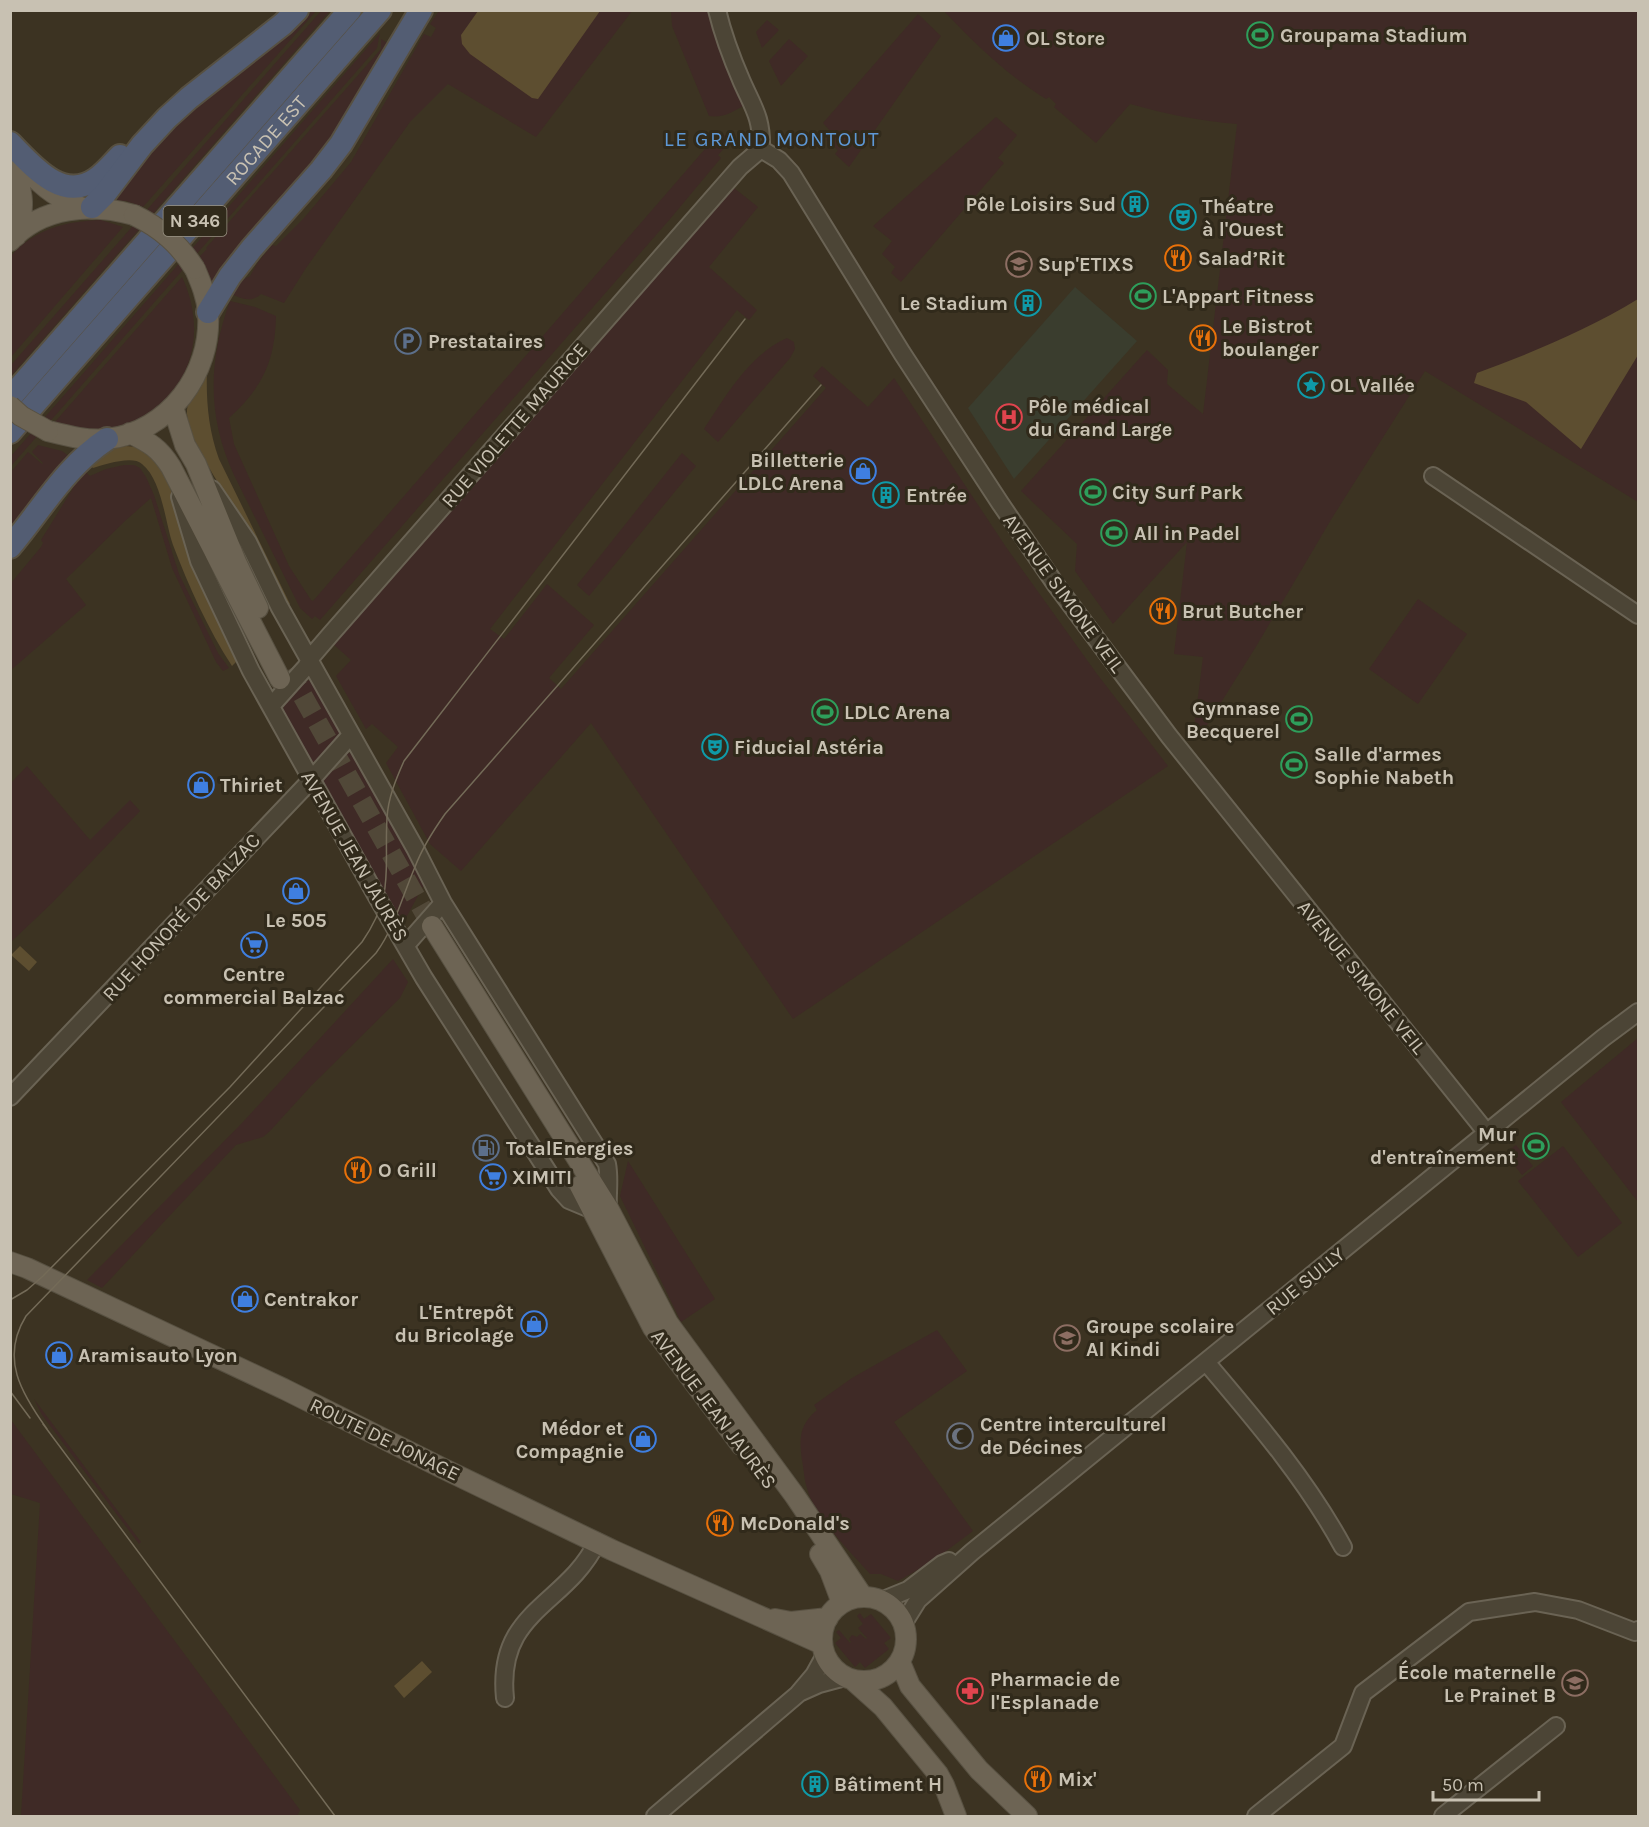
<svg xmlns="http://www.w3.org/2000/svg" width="1649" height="1827" font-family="Karla,sans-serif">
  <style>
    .medical { fill: #3a3d2e }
    .green { fill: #3f2a26 }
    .water { fill: #5d4e30 }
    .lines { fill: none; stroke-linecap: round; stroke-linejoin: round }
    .major-tunnel { stroke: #514838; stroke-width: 20; stroke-dasharray: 20 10; stroke-linecap: butt }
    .minor-casing { stroke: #6a6354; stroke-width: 20 }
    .major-casing { stroke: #585142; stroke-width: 22 }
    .highway-casing { stroke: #575041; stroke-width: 26 }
    .minor { stroke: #4c4536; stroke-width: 16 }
    .major { stroke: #6d6454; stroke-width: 20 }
    .highway { stroke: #535d73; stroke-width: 22 }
    .tram { stroke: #746b58; stroke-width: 1.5 }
    .major-bridge-casing { stroke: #585142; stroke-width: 22; stroke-linecap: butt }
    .major-bridge { stroke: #6d6454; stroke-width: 20 }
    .labels { text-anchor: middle; stroke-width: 6; stroke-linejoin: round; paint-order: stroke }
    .shield { fill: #312a1b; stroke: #9b9485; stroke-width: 1.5 }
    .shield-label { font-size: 18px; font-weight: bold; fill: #c8c1b2 }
    .poi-label { font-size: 20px; font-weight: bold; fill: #c8c1b2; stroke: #312a1b; text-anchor: start }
    .street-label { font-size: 20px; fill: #c8c1b2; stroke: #312a1b }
    .neighbourhood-label { font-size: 21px; letter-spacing: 1.5px; fill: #5e98d6; stroke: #312a1b }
  </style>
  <rect width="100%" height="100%" fill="#3c3322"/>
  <path class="medical" d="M1075 287 1137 341 1014 479 968 408Z"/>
  <path class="green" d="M308 11H316L143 207 126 201H119L115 197C136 172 155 143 180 121 221 83 267 49 308 11Z
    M321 11H330L11 376V365Z
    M439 11H632L536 137 448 84 410 122 306 268 284 303 261 294C251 303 241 299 230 293L239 282 250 276 258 262 272 245 276 246 304 218 351 162 424 34 431 37 436 28 430 24Z
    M671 11H709L718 43 745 105C732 112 724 118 709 116L672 26Z
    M944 11H1638V502L1425 371 1332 518 1257 645 1200 736 1194 728 1203 657 1174 654 1187 542 1113 624 1075 571 1077 544 1021 491 1147 350 1168 370 1167 384 1203 414 1237 124C1200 121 1166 114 1130 104L1096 143 1054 107 1056 104 1049 97 1046 99C1005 73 977 46 944 11Z
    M918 14 941 36 849 167 835 154 838 150 826 140 832 133 823 123Z
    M767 20 779 30 762 48 756 32Z
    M380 33 377 48 11 466V456Z
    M381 39 389 44 341 133 213 284 200 256 207 249 206 248 381 49Z
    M789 39 808 56 781 86 769 61Z
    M996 117 1017 135 998 158 1004 163 901 282 891 273 895 267 882 254 892 241 873 226Z
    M718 134 735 137 718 155 721 158 670 219 320 620 315 616 312 619 300 608 234 475C207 417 208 361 230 301L255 307 276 316C275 362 262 388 229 418L234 444 289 566 311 600 313 601Z
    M734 188 758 207 709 267 757 310 749 320 737 310 490 629 504 639 547 584 594 625 549 678 561 689 826 388 813 376 822 366 868 407 894 378 1006 547 1097 674 1168 766 793 1019 591 723 461 871 430 844 386 763 398 747 372 724 366 729 336 676 351 660 333 644Z
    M101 220 123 227 11 357V256C34 229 67 221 101 220Z
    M182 277C215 347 178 421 99 432 86 434 68 426 54 423Z
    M787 338 794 342 795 349 790 358 718 442 704 429C726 396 749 355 787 338Z
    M38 445 62 451 70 457 58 466 11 529V472L28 452 42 464 43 463 32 452Z
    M682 453 696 466 589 596 577 585Z
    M124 465H134L140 468 146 477 154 495 179 574 218 653 229 668 223 671 216 662 172 568 151 498 125 521 66 579 86 605 11 670V583L41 547 43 543 41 540 72 490 74 481 83 470 90 476 106 469Z
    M1418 599 1467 634 1418 704 1369 669Z
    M311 680 317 683C322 694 337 716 339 727 342 739 324 756 315 762L309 761 282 715C283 701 297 682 311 680Z
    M347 753H353L426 881 401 927 321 783 322 778 342 755Z
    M27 766 90 840 130 800 140 811 52 903 11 942V783Z
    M393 959 408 982 400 998 311 1086 270 1131 263 1137 236 1145 102 1288 87 1280 243 1122Z
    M1638 1038V1202L1561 1102Z
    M1535 1130 1551 1150 1538 1161 1522 1141Z
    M1516 1145 1533 1166 1522 1175 1505 1153Z
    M1563 1146 1622 1223 1578 1257 1518 1181Z
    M628 1161 715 1299 681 1322 620 1196Z
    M937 1330 967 1371 894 1422 973 1531 930 1563 898 1581 881 1574H870C851 1552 814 1517 807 1488 804 1479 804 1470 802 1460 799 1439 799 1425 817 1410L814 1405 852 1378Z
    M34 1399 141 1542 139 1544 42 1415Z
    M11 1420 300 1810 297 1816H21L40 1503 11 1494Z
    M860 1613 864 1619 871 1614 891 1638 884 1643 889 1649 865 1668 860 1662 855 1667 835 1643 841 1638 836 1632 839 1630 850 1643 851 1642 849 1639 852 1635 857 1637 860 1634 866 1639 867 1638 858 1628 863 1624 857 1616Z"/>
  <path class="water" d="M478 11V10L600 11 538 99 532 98 470 54 462 44 461 35Z
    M1638 299V355L1581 449 1526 402 1474 383 1477 373C1534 352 1587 330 1638 299Z
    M207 368C206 400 208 428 219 459L290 604 285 607C265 569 244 531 224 493 212 471 189 439 187 414 186 399 201 380 207 368Z
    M126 446 136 447 147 451 167 477 184 534 238 656 236 662 232 666C208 629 189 587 173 545 165 522 162 480 142 464 132 455 104 465 93 468L87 463 112 448Z
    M20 946 37 962 29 971 11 955Z
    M422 1661 432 1672 404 1698 394 1686Z"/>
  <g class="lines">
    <path class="major-tunnel" d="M288 670 432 926"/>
    <g class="minor-casing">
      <path id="minor" d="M717 10C723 35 732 59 742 82 754 109 762 118 761 149
        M761 149 779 160 791 173 902 353 1000 503 1056 585 1169 736 1487 1133
        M1433 476 1638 615
        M212 489 248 542 279 606 415 848 443 903 607 1164C610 1179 607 1193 608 1208
        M180 497 199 561 251 671 377 897 424 978 559 1189 569 1200 593 1210
        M271 706 306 667 312 656 330 635 740 167 761 149
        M406 945 443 903
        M10 1097 311 780 351 735
        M1206 1362C1256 1421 1306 1479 1343 1547
        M881 1601 908 1590 942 1564 949 1561
        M903 1624 918 1600 972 1552 1603 1038 1638 1012
        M801 1692 819 1684 845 1677
        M505 1698C496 1610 566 1606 597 1542
        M655 1816 798 1694 814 1675 825 1655
        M1256 1816 1343 1746 1363 1693 1469 1612 1535 1602 1578 1610 1635 1632 1638 1630
        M1443 1816 1556 1726"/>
    </g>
    <g class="major-casing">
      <path id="major" d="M10 159C22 188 27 205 16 236
        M29 171C44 189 60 200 83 208
        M10 241C42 206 92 203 134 215
        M173 407 185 445 196 464 236 562 258 608
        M48 431C68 436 87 441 107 439 169 432 212 373 208 313 207 297 201 283 195 269
        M130 433C150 443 159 448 171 467L280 679
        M432 926 608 1208 668 1323 795 1496 863 1597
        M580 1186 653 1328 741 1445
        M10 1262 27 1268 284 1389 442 1468 612 1550 822 1644
        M820 1554 830 1571 842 1603
        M822 1639a42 42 0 1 1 84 0a42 42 0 1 1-84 0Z
        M775 1619 791 1622 828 1618
        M900 1662 910 1686 965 1753 979 1770 1027 1816
        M854 1681 883 1707 938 1774 944 1785 956 1816"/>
    </g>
    <g class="highway-casing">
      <g id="highway">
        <path d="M10 143C32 165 62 203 96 179 105 173 112 164 120 156"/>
        <path d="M92 207 104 195 142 145 167 118 189 98 283 24 297 10"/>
        <path d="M208 312 230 276 252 248 321 170 341 144 421 10"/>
        <path d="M10 398 350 10"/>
        <path id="s1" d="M10 432 380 10"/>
        <path d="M10 547C42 509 65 467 107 439"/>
      </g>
    </g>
    <use href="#minor" class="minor"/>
    <use href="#major" class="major"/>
    <use href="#highway" class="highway"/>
    <path class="tram" d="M10 1300 27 1290 43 1276 230 1087 362 942C395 894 384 871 387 818 388 798 396 779 404 761L745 319
      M10 1391 30 1418
      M43 1424 335 1816
      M47 1429C21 1393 0 1358 26 1316L376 953C395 927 402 897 415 867 422 848 433 831 445 814L821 385"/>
    <g class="major-bridge-casing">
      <path id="major-bridge" d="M134 215C161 228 179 244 195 269
        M10 406 21 416 48 431"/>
    </g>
    <use href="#major-bridge" class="major-bridge"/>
  </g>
  <defs>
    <g id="stadium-ring" transform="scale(1.35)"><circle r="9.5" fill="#312a1b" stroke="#2e9e5b" stroke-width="1.5"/><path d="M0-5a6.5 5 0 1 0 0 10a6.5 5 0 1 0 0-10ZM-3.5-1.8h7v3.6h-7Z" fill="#2e9e5b"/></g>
    <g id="shop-ring" transform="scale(1.35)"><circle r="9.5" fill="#312a1b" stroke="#3f7fe0" stroke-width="1.5"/><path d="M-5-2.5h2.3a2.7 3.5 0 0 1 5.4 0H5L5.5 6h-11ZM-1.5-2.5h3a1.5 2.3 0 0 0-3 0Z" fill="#3f7fe0"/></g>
    <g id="building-ring" transform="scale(1.35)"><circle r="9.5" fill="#312a1b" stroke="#0f9aa8" stroke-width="1.5"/><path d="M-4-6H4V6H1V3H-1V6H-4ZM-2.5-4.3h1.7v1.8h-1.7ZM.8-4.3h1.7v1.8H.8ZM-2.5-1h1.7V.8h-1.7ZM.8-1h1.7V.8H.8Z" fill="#0f9aa8"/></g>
    <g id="theatre-ring" transform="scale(1.35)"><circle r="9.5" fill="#312a1b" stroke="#0f9aa8" stroke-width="1.5"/><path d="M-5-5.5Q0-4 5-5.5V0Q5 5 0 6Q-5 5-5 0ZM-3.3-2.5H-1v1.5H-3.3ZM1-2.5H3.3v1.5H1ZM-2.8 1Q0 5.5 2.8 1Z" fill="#0f9aa8"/></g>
    <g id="restaurant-ring" transform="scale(1.35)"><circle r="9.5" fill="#312a1b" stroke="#e8710a" stroke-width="1.5"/><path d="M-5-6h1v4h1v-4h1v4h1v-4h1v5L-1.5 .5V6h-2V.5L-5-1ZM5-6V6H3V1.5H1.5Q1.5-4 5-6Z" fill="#e8710a"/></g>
    <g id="university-ring" transform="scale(1.35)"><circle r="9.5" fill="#312a1b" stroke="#8d6e63" stroke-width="1.5"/><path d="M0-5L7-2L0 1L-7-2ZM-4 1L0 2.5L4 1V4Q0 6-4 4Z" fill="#8d6e63"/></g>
    <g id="parking-ring" transform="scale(1.35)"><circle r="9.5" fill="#312a1b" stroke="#5c6f8a" stroke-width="1.5"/><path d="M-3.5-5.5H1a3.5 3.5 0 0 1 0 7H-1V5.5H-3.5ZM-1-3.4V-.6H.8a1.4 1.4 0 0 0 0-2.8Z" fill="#5c6f8a"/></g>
    <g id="sight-ring" transform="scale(1.35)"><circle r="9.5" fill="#312a1b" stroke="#0f9aa8" stroke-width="1.5"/><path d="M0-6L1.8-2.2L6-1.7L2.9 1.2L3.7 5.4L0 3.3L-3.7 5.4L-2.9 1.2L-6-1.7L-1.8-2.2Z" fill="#0f9aa8"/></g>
    <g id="hospital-ring" transform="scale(1.35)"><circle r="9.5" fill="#312a1b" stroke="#e0444e" stroke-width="1.5"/><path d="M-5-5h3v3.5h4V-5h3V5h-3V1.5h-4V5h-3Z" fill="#e0444e"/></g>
    <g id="supermarket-ring" transform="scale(1.35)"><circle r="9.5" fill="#312a1b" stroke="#3f7fe0" stroke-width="1.5"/><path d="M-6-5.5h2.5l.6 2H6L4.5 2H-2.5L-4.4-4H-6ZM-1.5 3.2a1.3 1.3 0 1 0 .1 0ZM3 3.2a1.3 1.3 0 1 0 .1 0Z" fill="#3f7fe0"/></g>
    <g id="fuel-ring" transform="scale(1.35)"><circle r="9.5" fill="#312a1b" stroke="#5c6f8a" stroke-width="1.5"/><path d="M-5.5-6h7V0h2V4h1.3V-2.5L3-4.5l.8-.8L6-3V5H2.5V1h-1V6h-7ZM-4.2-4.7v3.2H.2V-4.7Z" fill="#5c6f8a"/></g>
    <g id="school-ring" transform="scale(1.35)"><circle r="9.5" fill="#312a1b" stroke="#8d6e63" stroke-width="1.5"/><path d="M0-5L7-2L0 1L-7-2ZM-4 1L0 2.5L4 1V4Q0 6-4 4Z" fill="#8d6e63"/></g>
    <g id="mosque-ring" transform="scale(1.35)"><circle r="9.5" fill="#312a1b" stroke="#6b7280" stroke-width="1.5"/><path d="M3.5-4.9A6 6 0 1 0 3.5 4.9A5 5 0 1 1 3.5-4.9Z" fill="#6b7280"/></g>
    <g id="pharmacy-ring" transform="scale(1.35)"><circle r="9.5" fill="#312a1b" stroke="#e0444e" stroke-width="1.5"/><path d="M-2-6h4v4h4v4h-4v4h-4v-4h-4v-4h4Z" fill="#e0444e"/></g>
  </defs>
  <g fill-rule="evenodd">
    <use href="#stadium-ring" x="1260" y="35"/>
    <use href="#shop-ring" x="1006" y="38"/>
    <use href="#building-ring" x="1135" y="204"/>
    <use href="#theatre-ring" x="1183" y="217"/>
    <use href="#restaurant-ring" x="1178" y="258"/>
    <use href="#university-ring" x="1019" y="264"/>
    <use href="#stadium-ring" x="1143" y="296"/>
    <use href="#building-ring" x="1028" y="303"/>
    <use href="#restaurant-ring" x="1203" y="338"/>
    <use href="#parking-ring" x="408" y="341"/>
    <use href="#sight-ring" x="1311" y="385"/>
    <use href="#hospital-ring" x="1009" y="417"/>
    <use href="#shop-ring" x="863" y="471"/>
    <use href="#stadium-ring" x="1093" y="492"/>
    <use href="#building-ring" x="886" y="495"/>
    <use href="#stadium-ring" x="1114" y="533"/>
    <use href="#restaurant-ring" x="1163" y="611"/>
    <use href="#stadium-ring" x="825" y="712"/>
    <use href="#stadium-ring" x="1299" y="719"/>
    <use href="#theatre-ring" x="715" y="747"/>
    <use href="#stadium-ring" x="1294" y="765"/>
    <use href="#shop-ring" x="201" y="785"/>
    <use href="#shop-ring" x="296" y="891"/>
    <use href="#supermarket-ring" x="254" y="945"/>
    <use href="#stadium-ring" x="1536" y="1146"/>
    <use href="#fuel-ring" x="486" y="1148"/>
    <use href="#restaurant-ring" x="358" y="1170"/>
    <use href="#supermarket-ring" x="493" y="1177"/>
    <use href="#shop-ring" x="245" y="1299"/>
    <use href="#shop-ring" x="534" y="1324"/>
    <use href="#school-ring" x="1067" y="1338"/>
    <use href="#shop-ring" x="59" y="1355"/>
    <use href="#mosque-ring" x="960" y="1436"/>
    <use href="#shop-ring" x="643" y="1439"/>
    <use href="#restaurant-ring" x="720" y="1523"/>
    <use href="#school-ring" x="1575" y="1683"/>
    <use href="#pharmacy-ring" x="970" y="1691"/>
    <use href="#restaurant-ring" x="1038" y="1779"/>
    <use href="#building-ring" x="815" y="1784"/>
  </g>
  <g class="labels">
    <rect class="shield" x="163.5" y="206" width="63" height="30" rx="4.5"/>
    <g class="shield-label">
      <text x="195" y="227">N 346</text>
    </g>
    <g class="poi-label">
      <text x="1280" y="42">Groupama Stadium</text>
      <text x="1026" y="45">OL Store</text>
      <text x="1116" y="211" text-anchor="end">Pôle Loisirs Sud</text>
      <text x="1202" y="213">Théatre<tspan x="1202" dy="23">à l'Ouest</tspan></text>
      <text x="1198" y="265">Salad’Rit</text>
      <text x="1038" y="271">Sup'ETIXS</text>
      <text x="1162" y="303">L'Appart Fitness</text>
      <text x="1008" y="310" text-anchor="end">Le Stadium</text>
      <text x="1222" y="333">Le Bistrot<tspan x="1222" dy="23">boulanger</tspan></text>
      <text x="428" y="348">Prestataires</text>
      <text x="1330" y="392">OL Vallée</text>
      <text x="1028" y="413">Pôle médical<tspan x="1028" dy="23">du Grand Large</tspan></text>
      <text x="844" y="467" text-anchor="end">Billetterie<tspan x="844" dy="23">LDLC Arena</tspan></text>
      <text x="1112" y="499">City Surf Park</text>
      <text x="906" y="502">Entrée</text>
      <text x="1134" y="540">All in Padel</text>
      <text x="1182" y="618">Brut Butcher</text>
      <text x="1280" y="715" text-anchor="end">Gymnase<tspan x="1280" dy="23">Becquerel</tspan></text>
      <text x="844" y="719">LDLC Arena</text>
      <text x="734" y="754">Fiducial Astéria</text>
      <text x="1314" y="761">Salle d'armes<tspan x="1314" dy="23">Sophie Nabeth</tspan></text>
      <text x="220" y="792">Thiriet</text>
      <text x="296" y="927" text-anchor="middle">Le 505</text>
      <text x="254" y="981" text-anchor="middle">Centre<tspan x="254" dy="23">commercial Balzac</tspan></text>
      <text x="1516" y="1141" text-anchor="end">Mur<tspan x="1516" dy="23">d'entraînement</tspan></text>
      <text x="506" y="1155">TotalEnergies</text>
      <text x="378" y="1177">O Grill</text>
      <text x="512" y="1184">XIMITI</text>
      <text x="264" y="1306">Centrakor</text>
      <text x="514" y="1319" text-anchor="end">L'Entrepôt<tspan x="514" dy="23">du Bricolage</tspan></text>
      <text x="1086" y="1333">Groupe scolaire<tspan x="1086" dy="23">Al Kindi</tspan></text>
      <text x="78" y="1362">Aramisauto Lyon</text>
      <text x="980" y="1431">Centre interculturel<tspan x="980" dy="23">de Décines</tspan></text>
      <text x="624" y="1435" text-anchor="end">Médor et<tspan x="624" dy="23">Compagnie</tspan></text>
      <text x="740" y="1530">McDonald's</text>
      <text x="1556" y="1679" text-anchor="end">École maternelle<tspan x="1556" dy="23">Le Prainet B</tspan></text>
      <text x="990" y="1686">Pharmacie de<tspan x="990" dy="23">l'Esplanade</tspan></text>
      <text x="1058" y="1786">Mix'</text>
      <text x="834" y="1791">Bâtiment H</text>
    </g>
    <g class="street-label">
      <text dy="7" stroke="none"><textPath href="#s1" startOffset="388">ROCADE EST</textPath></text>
      <text transform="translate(514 425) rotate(-49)" y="7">RUE VIOLETTE MAURICE</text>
      <text transform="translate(1064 593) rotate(54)" y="7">AVENUE SIMONE VEIL</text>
      <text transform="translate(355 856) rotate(60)" y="7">AVENUE JEAN JAURÈS</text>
      <text transform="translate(181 917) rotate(-47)" y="7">RUE HONORÉ DE BALZAC</text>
      <text transform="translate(1362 977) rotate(51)" y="7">AVENUE SIMONE VEIL</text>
      <text transform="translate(1305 1281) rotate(-39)" y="7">RUE SULLY</text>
      <text transform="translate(714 1409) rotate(53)" y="7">AVENUE JEAN JAURÈS</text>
      <text transform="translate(385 1439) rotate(26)" y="7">ROUTE DE JONAGE</text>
    </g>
    <g class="neighbourhood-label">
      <text x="772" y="146">LE GRAND MONTOUT</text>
    </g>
  </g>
  <rect width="1649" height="1827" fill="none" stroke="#c8c1b2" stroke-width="24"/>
  <path d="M1433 1791v9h106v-9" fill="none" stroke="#c8c1b2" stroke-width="3"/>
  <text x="1442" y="1791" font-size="18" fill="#c8c1b2" stroke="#312a1b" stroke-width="4.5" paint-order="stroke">50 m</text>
</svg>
